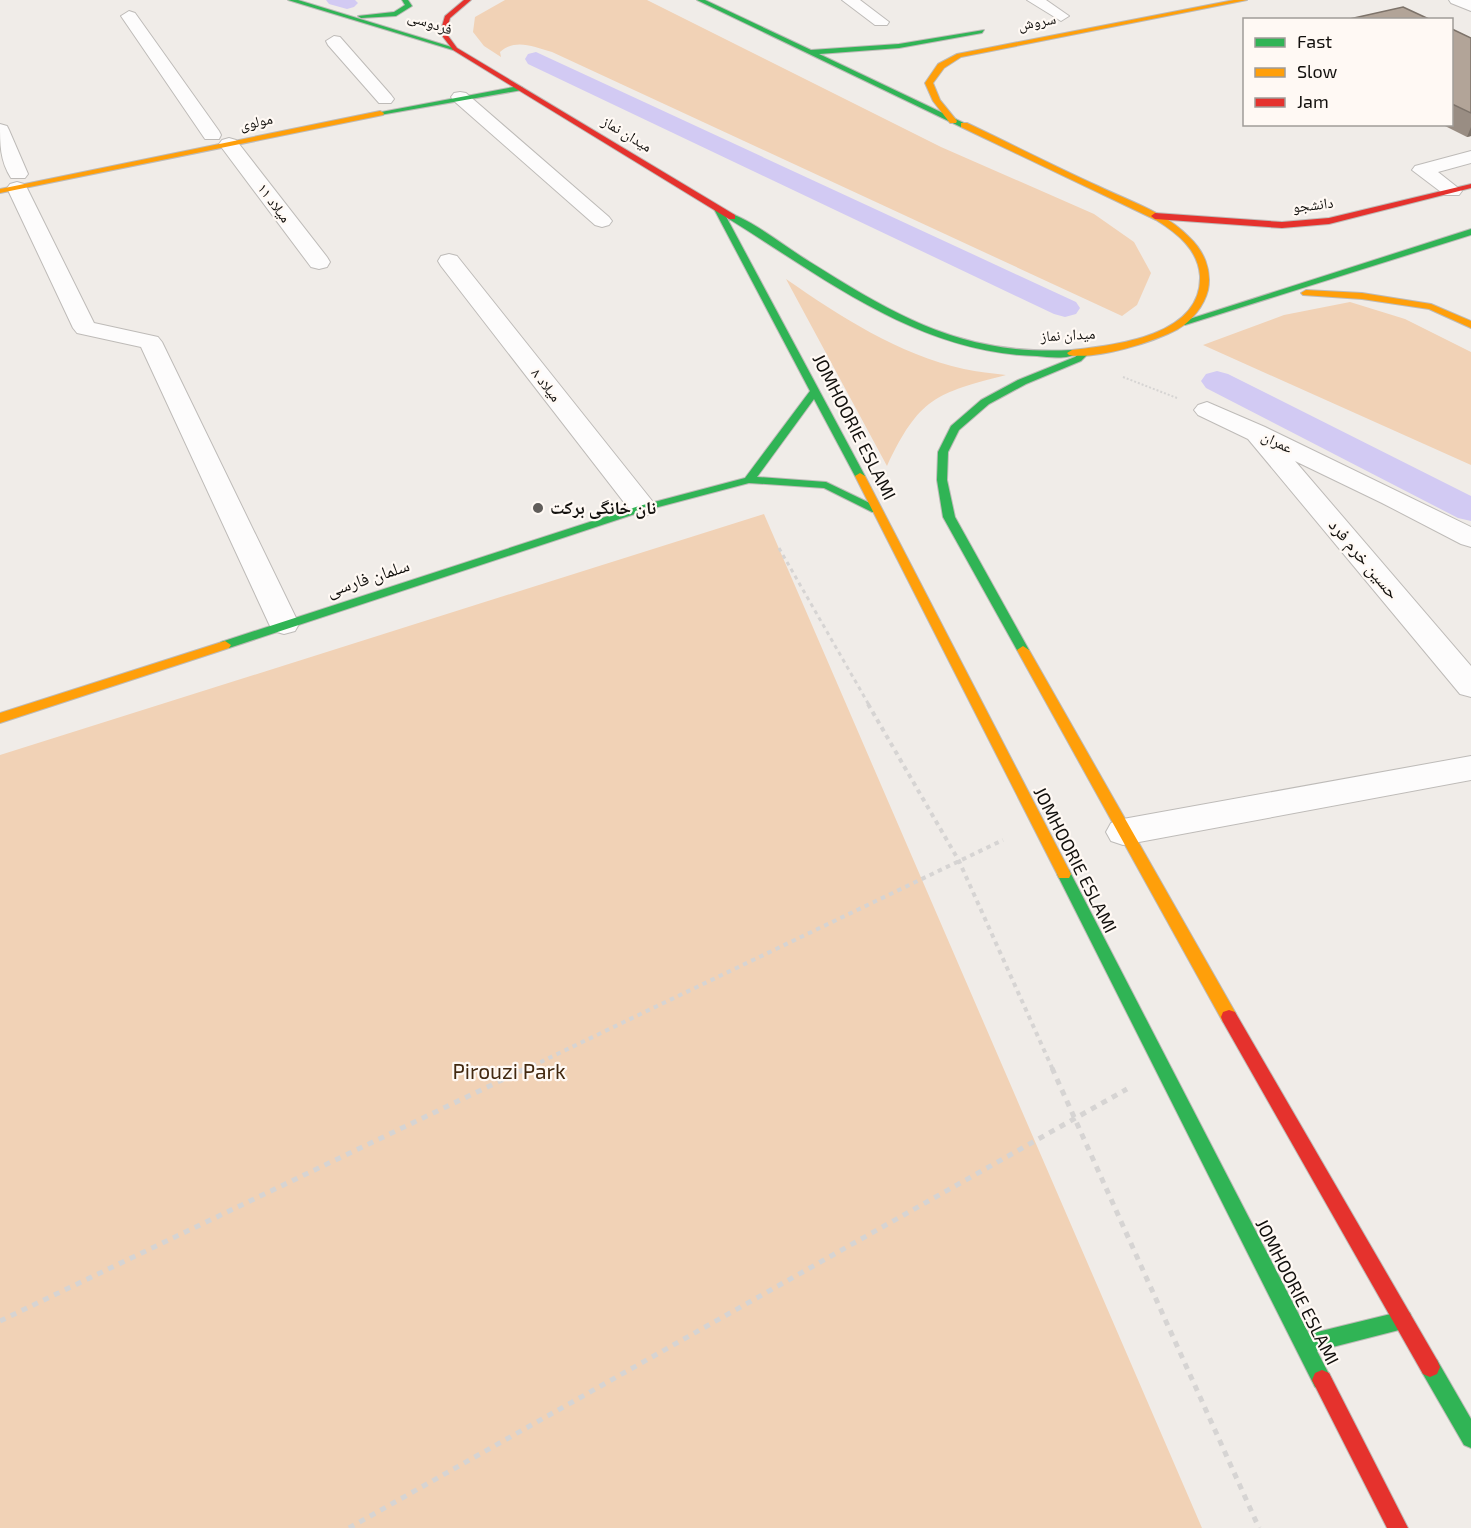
<svg xmlns="http://www.w3.org/2000/svg" width="1471" height="1528" font-family="'Exo 2','Noto Naskh Arabic',sans-serif">
  <style>
    .green { fill: #f1d2b6 }
    .lines { fill: none; stroke-linecap: round; stroke-linejoin: round }
    .canal { fill: #d2caf3; fill-rule: evenodd }
    .street-casing { stroke: #bebbb8; stroke-width: 2 }
    .fast-casing { stroke: #bebbb8; stroke-width: 2 }
    .slow-casing { stroke: #bebbb8; stroke-width: 2 }
    .jam-casing { stroke: #bebbb8; stroke-width: 2 }
    .path-far3 { stroke: #d6d4d3; stroke-width: 2; stroke-dasharray: 2 2; stroke-linecap: butt }
    .path-far2 { stroke: #d6d4d3; stroke-width: 3; stroke-dasharray: 4 4; stroke-linecap: butt }
    .path-far1 { stroke: #d6d4d3; stroke-width: 4; stroke-dasharray: 4.5 4.5; stroke-linecap: butt }
    .path { stroke: #d6d4d3; stroke-width: 5; stroke-dasharray: 6 6; stroke-linecap: butt }
    .street { fill: #fdfcfc; fill-rule: evenodd }
    .fast { fill: #30b455; fill-rule: evenodd }
    .slow { fill: #ff9f0a; fill-rule: evenodd }
    .jam { fill: #e5322d; fill-rule: evenodd }
    .wall { fill: #998d83 }
    .shaded-wall { fill: #7d736a }
    .building { fill: #b2a498; stroke: #7d736a; stroke-width: 1.5 }
    .poi-dot { fill: #605d5a; stroke: #fff9f4; stroke-width: 2 }
    .labels { text-anchor: middle; stroke-width: 4.5; stroke-linejoin: round; paint-order: stroke }
    .far-street-label { font-size: 15px; fill: #12100d; stroke: #fff9f4 }
    .street-label { font-size: 18px; fill: #12100d; stroke: #fff9f4 }
    .poi-label { font-size: 18px; font-weight: bold; fill: #12100d; stroke: #fff9f4; text-anchor: start }
    .near-park-label { font-size: 21px; fill: #432910; stroke: #fff9f4 }
  </style>
  <rect width="100%" height="100%" fill="#f0ece8"/>
  <path class="green" d="M505 0H647L941 147 1094 214 1134 242 1151 273 1137 305 1122 316 552 52C533 47 516 38 500 52L501 57 484 46 473 32 475 17Z
    M786 279C841 317 898 354 964 369 978 372 992 373 1006 375 936 393 919 398 887 466Z
    M1350 302 1405 319 1471 352V465L1203 345 1284 315Z
    M764 514 1202 1528H0V755Z"/>
  <g class="lines">
    <path class="canal" d="M326 0H355L358 3 354 7 347 9 329 4Z
      M536 52 1076 302 1080 308 1076 314 1065 317 1054 314 528 64 525 59 528 54Z
      M1217 371 1228 374 1471 496V521L1458 518 1206 388 1201 381 1206 374Z"/>
    <g class="street-casing">
      <path id="street" d="M842 0H860L889 22 887 25H875Z
        M1027 0H1046L1069 16 1061 21Z
        M1449 0H1471V11L1451 3Z
        M129 11 135 13 219 131 221 135 219 139H205L121 16Z
        M334 36 340 37 391 95 394 99 391 103H379L328 45 326 41Z
        M460 92 466 93 609 217 612 221 609 225 602 227 595 225 454 101 451 97 454 93Z
        M0 124 7 126 9 130 28 174 25 178H11C0 161 0 144 0 124Z
        M229 138 236 140 327 257 330 262 327 267 319 269 311 267 219 144 222 140Z
        M1471 151V163L1438 172 1462 191 1459 195H1445L1412 170 1415 166Z
        M17 182 24 184 27 188 94 323 158 337 162 342 299 624 295 631 284 634 273 631 269 624 141 347 77 333 73 328 7 188 10 184Z
        M449 254 457 256 653 502 657 508 653 514 643 516 633 514 441 266 438 261 441 256Z
        M1207 402 1265 427 1471 527V547L1461 544 1382 503 1295 461 1471 666V697L1460 694 1248 439 1198 415 1194 410 1198 405Z
        M1471 756V780L1123 845 1111 841 1106 832 1111 823 1123 819Z"/>
    </g>
    <g class="fast-casing">
      <path id="fast" d="M288 0H298L458 49 453 50Z
        M402 0H408L412 6 396 16 361 18 358 16 394 12 405 5Z
        M697 0H705L811 50 899 44 984 30 982 33 899 48 819 54 968 125 961 127Z
        M519 86 523 88 522 90 380 115 376 113Z
        M715 207 722 209 865 476 860 479 855 476 814 399 757 477 826 482 880 508V512H872L824 488 749 483 647 510 229 648H221L219 645 221 642 639 506 745 478 810 391 714 209Z
        M732 214C756 223 787 248 810 262 898 317 963 356 1072 350L1077 353C1068 360 1049 357 1037 356 918 353 826 279 729 219V215Z
        M1471 229V235L1185 325 1177 323Z
        M1084 350 1089 353 1081 361 1026 384 989 404 959 430 948 452 947 480 955 517 1029 650 1023 654 1017 650 943 517 937 480 938 452 951 426 981 400 1018 380 1075 357Z
        M1064 868 1069 870 1071 874 1309 1334 1403 1311 1410 1313 1412 1320 1410 1327 1403 1329 1317 1351 1332 1380 1329 1387 1322 1390 1315 1387 1057 874 1059 870Z
        M1430 1357 1437 1360 1471 1419V1448L1464 1445 1423 1374 1420 1367 1423 1360Z"/>
    </g>
    <g class="slow-casing">
      <path id="slow" d="M1234 0H1247L961 57 944 68 933 83 940 100 957 121 956 123H950L933 101 925 83 938 64 957 54Z
        M380 111 384 113 383 115 0 193V189Z
        M961 123H967C1011 144 1054 166 1098 186 1129 201 1165 212 1189 237 1204 251 1212 270 1208 290 1204 306 1192 321 1178 329 1154 342 1096 360 1069 355L1067 353 1072 350C1116 345 1202 336 1200 276 1198 249 1177 233 1156 220L961 127Z
        M1306 290 1362 293 1431 304 1471 321V328L1429 309 1362 299 1303 295 1301 293Z
        M860 473 865 476 1071 874 1069 878H1059L1057 874 855 476Z
        M225 641 231 645 229 648 0 723V713Z
        M1023 646 1029 650 1235 1012 1237 1017 1235 1022 1229 1024 1223 1022 1017 650Z"/>
    </g>
    <g class="jam-casing">
      <path id="jam" d="M464 0H471L450 18 446 33 457 48 735 215V219H729L453 50 440 33 445 16Z
        M1471 184V188L1329 224 1282 228 1155 219 1151 216 1155 213 1282 222 1329 218Z
        M1229 1010 1235 1012 1437 1360 1440 1367 1437 1374 1430 1377 1423 1374 1223 1022 1221 1017 1223 1012Z
        M1322 1370 1329 1373 1408 1528H1387L1312 1380 1315 1373Z"/>
    </g>
    <path class="path-far3" d="M1123 377 1177 398"/>
    <path class="path-far2" d="M779 548 869 705"/>
    <path class="path-far1" d="M868 704 959 861 1053 1070
      M524 1070 1003 840"/>
    <path class="path" d="M1052 1068 1259 1528
      M0 1321 527 1068
      M349 1528 1127 1089"/>
    <use href="#street" class="street"/>
    <use href="#fast" class="fast"/>
    <use href="#slow" class="slow"/>
    <use href="#jam" class="jam"/>
  </g>
  <path class="wall" d="M1452 29 1471 38V136L1467 137 1441 124H1452Z"/>
  <path class="shaded-wall" d="M1471 127V136L1467 137Z"/>
  <path class="building" d="M1403 7 1431 20H1345Z
    M1452 29 1471 38V113L1452 104Z"/>
  <circle class="poi-dot" cx="538" cy="508" r="6"/>
  <g class="labels">
    <g class="far-street-label">
      <text transform="translate(1037 22) rotate(-11)" y="5">سروش</text>
      <text transform="translate(430 23) rotate(18)" y="5">فردوسی</text>
      <text transform="translate(256 122) rotate(-12)" y="5">مولوی</text>
      <text transform="translate(627 134) rotate(31)" y="5">میدان نماز</text>
      <text transform="translate(274 203) rotate(53)" y="5">میلاد ۱۱</text>
      <text transform="translate(1313 205) rotate(-7)" y="5">دانشجو</text>
      <text transform="translate(1068 335) rotate(-3)" y="5">میدان نماز</text>
      <text transform="translate(546 385) rotate(52)" y="5">میلاد ۸</text>
      <text transform="translate(1277 442) rotate(25)" y="5">عمران</text>
    </g>
    <g class="street-label">
      <text transform="translate(854 427) rotate(63)" y="6">JOMHOORIE ESLAMI</text>
      <text transform="translate(1364 559) rotate(50)" y="6">حسین خرم فرد</text>
      <text transform="translate(368 578) rotate(-18)" y="6">سلمان فارسی</text>
      <text transform="translate(1075 860) rotate(63)" y="6">JOMHOORIE ESLAMI</text>
      <text transform="translate(1297 1292) rotate(63)" y="6">JOMHOORIE ESLAMI</text>
    </g>
    <g class="poi-label">
      <text x="550" y="514">نان خانگی برکت</text>
    </g>
    <g class="near-park-label">
      <text x="509" y="1079">Pirouzi Park</text>
    </g>
  </g>
  <rect x="1243" y="18" width="210" height="108" fill="#fff9f4" stroke="#a09c98" stroke-width="1.5"/>
  <rect x="1255" y="38" width="30" height="9" fill="#30b455" stroke="#a09c98" stroke-width="1.5"/>
  <text x="1297" y="48" font-size="18" fill="#12100d">Fast</text>
  <rect x="1255" y="68" width="30" height="9" fill="#ff9f0a" stroke="#a09c98" stroke-width="1.5"/>
  <text x="1297" y="78" font-size="18" fill="#12100d">Slow</text>
  <rect x="1255" y="98" width="30" height="9" fill="#e5322d" stroke="#a09c98" stroke-width="1.5"/>
  <text x="1297" y="108" font-size="18" fill="#12100d">Jam</text>
</svg>
